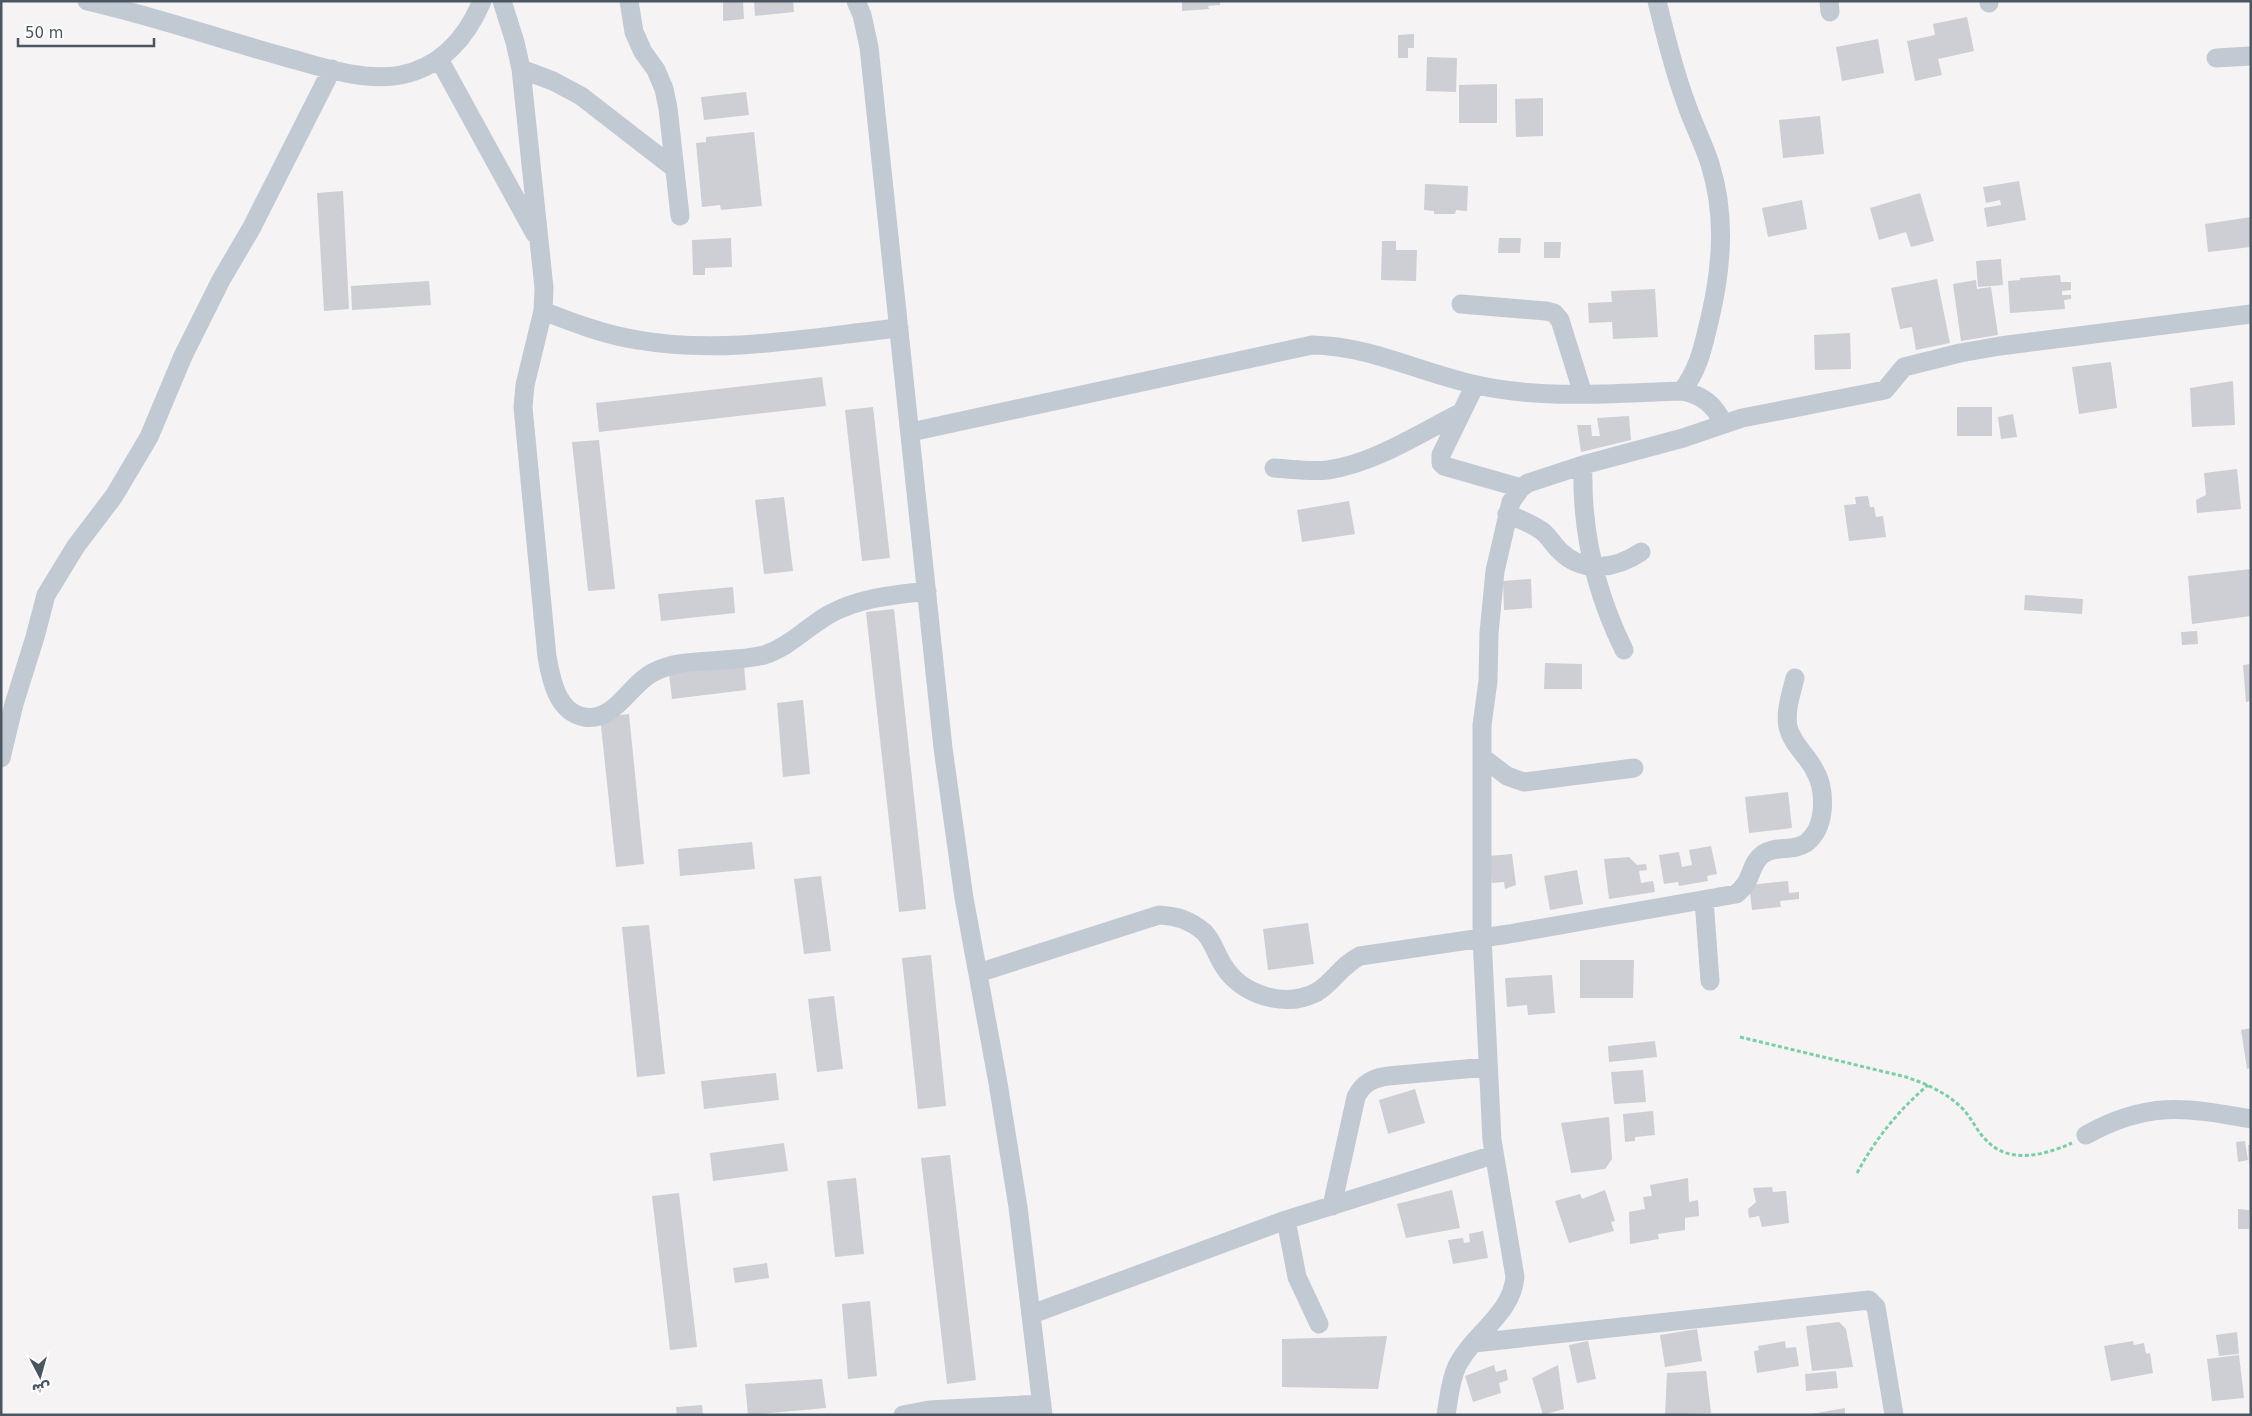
<svg xmlns="http://www.w3.org/2000/svg" width="2252" height="1416" font-family="'DejaVu Sans',Vazirmatn,sans-serif">
  <style>
    .building { fill: #cdcfd5 }
    .lines { fill: none; stroke-linecap: round; stroke-linejoin: round }
    .path { stroke: #7ad0a6; stroke-width: 3; stroke-dasharray: 4 2.5; stroke-linecap: butt }
    .minor { stroke: #c1cad2; stroke-width: 19 }
  </style>
  <rect width="100%" height="100%" fill="#f5f3f3"/>
  <path class="building" d="M723 1H743L744 19 723 21Z
    M754 1H793L794 12 755 16Z
    M1182 1H1220V5L1208 6 1209 9 1182 11Z
    M1967 17 1974 51 1938 59 1942 75 1915 81 1907 41 1935 35 1933 24Z
    M1414 34V48H1408V58H1398V35Z
    M1878 39 1884 73 1842 81 1836 47Z
    M1427 57 1457 58 1456 92 1426 91Z
    M1497 84V123H1459V85Z
    M746 92 749 115 704 120 701 97Z
    M1543 98V136L1516 137 1515 99Z
    M1820 116 1824 154 1783 158 1779 120Z
    M754 132 762 206 721 210 720 205 702 207 696 143 706 142V137Z
    M2019 181 2026 220 1987 227 1984 208 2001 205 2000 200 1986 203 1983 187Z
    M1425 184 1468 186 1467 211 1456 210 1455 214H1434V211L1424 210Z
    M343 191 349 309 324 311 317 193Z
    M1920 193 1934 241 1911 247 1906 232 1879 240 1870 208Z
    M1802 200 1807 229 1768 237 1762 208Z
    M2251 217V247L2208 252 2205 224Z
    M731 238 732 267 705 268V275H693L692 240Z
    M1499 238H1521L1520 253H1498Z
    M1382 241H1396V250H1417L1416 281 1381 280Z
    M1544 242H1561L1560 258H1544Z
    M2001 259 2003 285 1978 287 1976 261Z
    M2060 275 2061 282H2071V290L2062 291V295H2071V299L2064 300 2065 309 2010 313 2008 281 2020 280V278Z
    M1937 279 1950 343 1916 350 1912 327 1900 329 1891 288Z
    M1976 280 1977 289 1991 287 1998 335 1961 341 1953 284Z
    M429 281 431 305 352 310 351 286Z
    M1655 289 1658 337 1613 339 1612 322 1589 323 1588 303 1612 302 1611 291Z
    M1850 333 1851 369 1815 370 1814 335Z
    M2111 362 2117 408 2079 414 2072 367Z
    M822 377 826 406 599 432 596 403Z
    M2233 381 2235 425 2192 427 2190 388Z
    M873 407 890 558 862 561 845 410Z
    M1957 407H1992V436H1957Z
    M2013 414 2017 437 2001 439 1998 417Z
    M1629 416 1631 440 1581 452 1577 425H1591L1592 436H1600L1597 418Z
    M599 440 615 589 588 591 572 442Z
    M2237 469 2241 509 2197 513 2196 500 2206 495 2204 473Z
    M1868 496 1870 507H1874L1876 517 1883 516 1886 537 1849 541 1844 505 1856 504 1855 497Z
    M784 497 793 571 764 574 755 500Z
    M1349 501 1355 534 1302 542 1297 510Z
    M2251 569V616L2192 624 2188 576Z
    M1531 579 1532 608 1504 610 1503 581Z
    M733 587 735 613 661 621 658 594Z
    M2025 595 2083 599 2082 614 2024 610Z
    M894 609 926 909 899 912 866 612Z
    M2197 631 2198 644 2182 645 2181 632Z
    M1545 663 1582 664V689H1544Z
    M2251 664V701L2246 702 2243 665Z
    M744 665 746 690 672 699 669 674Z
    M803 700 810 774 783 777 777 703Z
    M629 714 644 864 616 867 600 717Z
    M1788 792 1792 828 1749 833 1745 797Z
    M752 842 755 869 680 876 678 849Z
    M1711 846 1717 874 1707 876 1708 881 1679 886 1678 882 1664 884 1659 855 1679 852 1682 867 1692 865 1689 850Z
    M1512 854 1516 885 1505 889 1504 882 1492 883 1488 856Z
    M1629 857 1637 865 1646 864 1647 870 1639 871 1641 883 1653 881 1655 892 1609 899 1604 859Z
    M1577 870 1583 904 1550 910 1544 876Z
    M821 876 831 951 804 954 794 879Z
    M1788 881 1789 893 1799 892V899L1780 901 1781 907 1752 910 1749 885Z
    M1308 923 1314 964 1268 970 1263 929Z
    M649 925 665 1074 637 1077 622 927Z
    M931 955 946 1106 918 1109 902 958Z
    M1580 960H1634L1633 998H1580Z
    M1552 975 1555 1013 1528 1015 1527 1005 1507 1007 1505 978Z
    M834 996 843 1069 817 1072 808 999Z
    M2251 1028V1068L2247 1069 2241 1030Z
    M1655 1041 1657 1057 1609 1062 1608 1046Z
    M1643 1070 1646 1102 1614 1104 1611 1072Z
    M776 1073 779 1100 704 1109 701 1081Z
    M1415 1089 1425 1123 1388 1134 1379 1100Z
    M1653 1111 1655 1135 1635 1137V1141L1625 1142 1623 1114Z
    M1609 1117 1612 1159 1605 1169 1571 1173 1561 1123Z
    M2245 1141 2248 1160 2238 1162 2236 1142Z
    M784 1143 788 1171 713 1181 710 1153Z
    M2248 1145H2251V1164H2249Z
    M950 1155 976 1380 947 1384 921 1158Z
    M856 1178 864 1254 835 1257 827 1181Z
    M1688 1178 1689 1202 1698 1200 1699 1216 1685 1218V1230L1658 1234 1659 1239 1630 1244 1629 1212 1645 1209 1643 1197 1652 1196 1650 1185Z
    M1772 1187 1773 1192 1786 1191 1789 1223 1762 1227 1759 1216 1749 1218 1748 1209 1756 1202 1753 1188Z
    M1452 1190 1460 1228 1406 1238 1397 1204Z
    M1605 1190 1615 1221 1611 1222 1614 1231 1569 1243 1555 1201 1580 1194 1582 1199Z
    M679 1193 697 1347 670 1350 652 1196Z
    M2238 1209 2249 1210V1229H2238Z
    M1483 1231 1488 1258 1453 1264 1448 1240 1463 1238 1464 1243 1470 1242 1469 1234Z
    M767 1263 769 1278 735 1283 733 1268Z
    M870 1301 877 1376 848 1379 842 1304Z
    M1839 1322 1846 1329 1853 1367 1812 1371 1806 1326Z
    M1697 1329 1702 1361 1665 1367 1660 1335Z
    M2237 1332 2239 1354 2219 1356 2216 1335Z
    M1387 1336 1378 1389 1282 1387V1339Z
    M1588 1341 1596 1379 1577 1383 1569 1345Z
    M1785 1341 1786 1348 1796 1347 1799 1366 1757 1373 1754 1351 1759 1350 1758 1346Z
    M2133 1341 2134 1345 2144 1343 2146 1354 2150 1353 2153 1373 2111 1381 2104 1346Z
    M2239 1355 2244 1398 2212 1401 2207 1359Z
    M1494 1365 1496 1372 1506 1369 1508 1380 1499 1383 1501 1393 1473 1402 1465 1376Z
    M1558 1365 1564 1409 1543 1415 1532 1378Z
    M1706 1371 1711 1413 1665 1415 1667 1373Z
    M1836 1371 1838 1388 1806 1391 1805 1374Z
    M822 1379 826 1408 748 1415 745 1384Z
    M702 1405 703 1415H677L676 1407Z
    M1845 1408V1415H1811V1414Z"/>
  <g class="lines">
    <path class="path" d="M1740 1037 1906 1077C1927 1084 1947 1093 1963 1109 1972 1119 1977 1131 1986 1140 2009 1165 2045 1155 2072 1143
      M1857 1173C1876 1138 1898 1111 1928 1085"/>
    <path class="minor" d="M87 1C154 16 219 39 285 57 322 67 363 82 401 75 441 67 467 37 482 1
      M502 1 515 42 521 69 544 288 543 311 525 385 523 407 547 657C551 679 557 712 584 717 615 722 629 685 652 673 681 656 731 664 764 655 789 647 806 628 828 615 858 598 892 595 927 591
      M629 1 634 32 643 52 656 70 664 89 668 108 680 216
      M856 1 862 15 869 47 943 748 964 898 998 1083 1018 1207 1043 1415
      M1657 1C1665 34 1673 68 1685 100 1692 122 1703 142 1710 164 1726 215 1722 266 1710 318 1703 346 1700 367 1682 391
      M1829 1 1830 12
      M1989 1V3
      M2216 58 2251 56
      M439 59 535 234
      M521 69 553 81 581 96 674 168
      M1461 304 1546 311 1554 313 1560 320 1583 394
      M543 311C574 323 605 335 638 340 724 355 813 337 899 328
      M1475 385 1441 455V463L1444 466 1521 488
      M911 432 1312 345C1371 346 1420 373 1477 385 1544 400 1614 393 1682 391 1702 395 1714 404 1723 423
      M1583 465C1581 531 1595 591 1624 650
      M1274 468C1292 469 1310 472 1328 470 1375 463 1420 433 1462 412
      M1507 514C1519 519 1531 523 1542 531 1549 536 1553 545 1560 551 1583 574 1616 569 1641 552
      M1482 757 1507 776 1524 782 1634 768
      M1 758 14 704 35 637 46 595 76 546 114 496 149 437 183 356 221 280 252 227 332 69
      M1704 900 1710 981
      M978 973 1159 915C1177 916 1190 920 1204 932 1213 941 1216 954 1223 965 1241 995 1285 1009 1317 992 1334 982 1340 966 1360 956L1509 934 1736 894C1753 882 1749 864 1763 854 1776 845 1793 852 1806 843 1827 827 1826 789 1814 769 1806 754 1792 744 1788 727 1785 711 1791 694 1795 678
      M2086 1135C2147 1101 2184 1107 2251 1119
      M1332 1206 1356 1097C1363 1083 1373 1078 1388 1076L1487 1067
      M1286 1220 1297 1277 1319 1324
      M1032 1314 1286 1220 1493 1155
      M1474 1343 1869 1300 1876 1307 1894 1415
      M903 1415 929 1410 1042 1404
      M1446 1415C1449 1398 1450 1381 1457 1366 1473 1334 1512 1314 1515 1277L1492 1140 1482 937V725L1488 681 1489 633 1495 571 1511 502 1521 488 1528 483 1583 465 1683 438 1742 418 1885 390 1904 367 1960 353 2000 346 2251 314"/>
  </g>
  <rect width="2252" height="1416" fill="none" stroke="#4a5661" stroke-width="5"/>
  <g transform="translate(40 1376) rotate(174)" stroke="#ffffff" stroke-width="4" paint-order="stroke">
  <path d="M0-4L9 19L0 12L-9 19Z" fill="#4a5661"/>
  <text y="-8" font-size="14" font-weight="bold" text-anchor="middle" fill="#4a5661">ش</text>
  </g>
  <path d="M18 38v8h136v-8" fill="none" stroke="#4a5661" stroke-width="2.5"/>
  <text x="25" y="38" font-size="15" fill="#4a5661" stroke="#ffffff" stroke-width="4" paint-order="stroke">50 m</text>
</svg>
